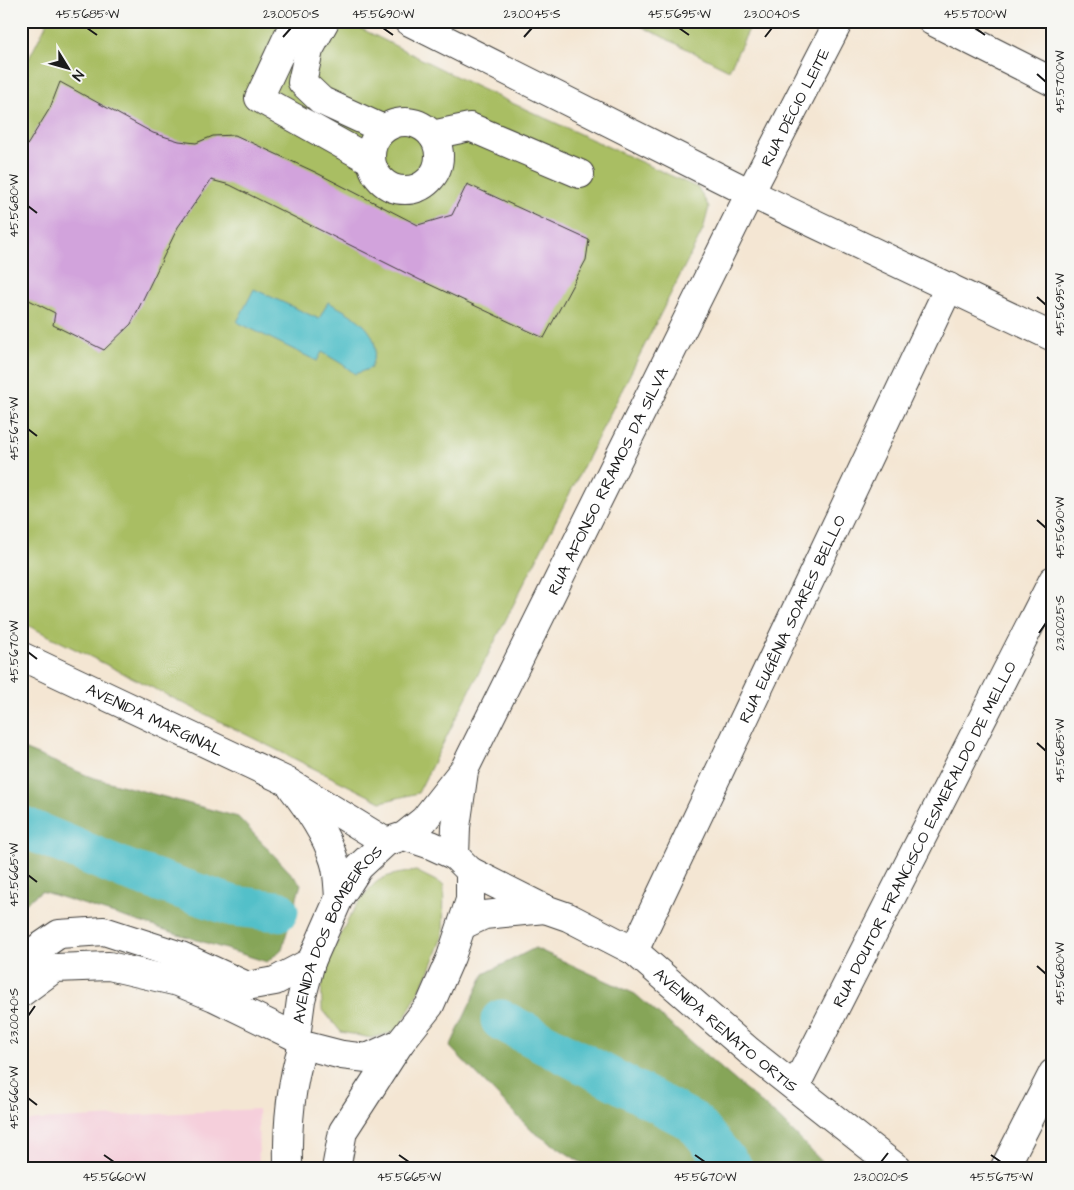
<svg xmlns="http://www.w3.org/2000/svg" width="1074" height="1190" font-family="'Architects Daughter',sans-serif">
  <style>
    .built { fill: #f5cfdb }
    .green { fill: #a9be63; stroke: #626d40 }
    .forest { fill: #86a559; stroke: #51603a }
    .water { fill: #53c0c9; stroke: #386e72 }
    .lines { fill: none; stroke-linecap: round; stroke-linejoin: round }
    .river { stroke: #53c0c9; stroke-width: 41 }
    .building { fill: #d2a3dc }
    .minor-casing { stroke: #3c3a37; stroke-width: 30 }
    .minor { stroke: #fff; stroke-width: 28 }
    .ticks { fill: none; stroke: #1c1c1c; stroke-width: 2 }
    .labels { text-anchor: middle; stroke-width: 4.5; stroke-linejoin: round; paint-order: stroke }
    .street-label { font-size: 16px; fill: #1c1c1c; stroke: #f6f6f2 }
    .neatline { fill: none; stroke: #1c1c1c; stroke-width: 2 }
    .ticks-label { font-size: 12px; text-anchor: middle; fill: #1c1c1c }
  </style>
  <rect width="100%" height="100%" fill="#f6f6f2"/>
  <filter id="ink" filterUnits="userSpaceOnUse"><feTurbulence type="fractalNoise" baseFrequency=".02" numOctaves="2"/><feDisplacementMap in="SourceGraphic" scale="10" xChannelSelector="R" yChannelSelector="G"/><feConvolveMatrix kernelMatrix="1 2 1 2 8 2 1 2 1" color-interpolation-filters="sRGB"/></filter>
  <filter id="wash" filterUnits="userSpaceOnUse"><feTurbulence type="fractalNoise" baseFrequency=".0096" numOctaves="4" result="noise"/><feDisplacementMap in="SourceGraphic" scale="20" xChannelSelector="R" yChannelSelector="G"/><feGaussianBlur stdDeviation="1.12" result="paint"/><feColorMatrix in="noise" values="0 0 0 0 0 0 0 0 0 0 0 0 0 0 0 0 0 1.4 0 .05"/><feComposite in="paint" operator="in"/></filter>
  <g filter="url(#wash)">
    <rect width="100%" height="100%" fill="#f4e6d3"/>
    <path class="built" d="M258 1109 259 1169H21V1122L39 1120Z"/>
    <path class="green" d="M48 21H346L477 87 698 188 709 207 703 230 418 793 381 802 21 622V74Z
      M631 21H753L729 70Z
      M416 871 444 885 443 937 430 970 398 1031 371 1038 341 1032 322 1009C322 1002 321 993 322 986 328 956 354 899 378 881 388 874 404 873 416 871Z"/>
    <path class="forest" d="M21 748 91 777 238 817 301 884 282 949 267 962 41 891 21 907Z
      M535 948 635 994 781 1120 829 1169H591L532 1131 450 1047 484 974Z"/>
    <path class="water" d="M254 289 319 319 328 302C347 312 377 326 375 352 374 357 372 363 371 368L355 374 342 364 322 352 317 361 237 322Z"/>
    <g class="lines">
      <path class="river" d="M21 826 127 870 233 906 278 911
        M501 1020 694 1122 733 1169"/>
    </g>
    <g id="blocks">
      <path class="building" d="M60 82 153 133 179 141 196 143 213 136 235 135 315 172 418 225 452 215 467 184 589 240 586 260 544 338 420 280 230 185 211 180 178 227 131 324 104 350 53 325 55 313 21 296V155L50 108Z"/>
    </g>
  </g>
  <g filter="url(#ink)">
    <use href="#blocks" fill-opacity="0" stroke="#3c3a37" stroke-width="1"/>
    <g class="lines">
      <g class="minor-casing">
        <g id="minor">
          <path d="M295 21 259 98 370 160"/>
          <path d="M325 21 309 50 302 82 322 101 383 129"/>
          <path d="M408 21 750 193 1053 337"/>
          <path d="M932 21 1053 82"/>
          <circle cx="405" cy="156" r="34"/>
          <path d="M432 135 470 127 580 174"/>
          <path id="s1" d="M21 656 288 782 386 842"/>
          <path d="M293 789C309 810 326 834 334 860 338 871 338 886 339 898"/>
          <path id="s2" d="M404 836 431 845 455 856 470 871V900L451 957 430 1005 400 1043 367 1058 342 1055 303 1045 296 1037 301 1000 311 962 339 898 359 867 386 842 404 836 424 820 465 768 750 193 839 21"/>
          <path d="M455 856 456 827 464 771"/>
          <path id="s3" d="M470 871 545 909 568 917 634 951 749 1051 898 1169"/>
          <path d="M463 925 484 915 545 909"/>
          <path id="s4" d="M634 951 949 287"/>
          <path d="M21 960 59 934 104 931 181 956 247 986 275 981 311 962"/>
          <path d="M21 993 55 968 109 966 178 982 214 997 296 1037"/>
          <path id="s5" d="M795 1087 1053 580"/>
          <path d="M288 1169C287 1127 290 1085 303 1045"/>
          <path d="M336 1169 343 1131 400 1043"/>
          <path d="M1004 1169 1053 1073"/>
        </g>
      </g>
      <use href="#minor" class="minor"/>
    </g>
  </g>
  <path class="ticks" d="M87 28 97 35M383 28 393 35M679 28 689 35M975 28 985 35M283 37 291 28M524 37 532 28M765 37 772 28M1037 74 1046 82M28 206 37 213M1037 297 1046 305M28 429 37 436M1037 520 1046 528M1039 633 1046 623M28 652 37 659M1037 743 1046 751M28 875 37 882M1037 966 1046 974M28 1016 35 1006M28 1098 37 1105M104 1155 114 1162M399 1155 409 1162M695 1155 705 1162M991 1155 1001 1162M881 1162 888 1153"/>
  <g class="labels">
    <g class="street-label">
      <text dy="6" stroke="none"><textPath href="#s2" startOffset="1448">RUA DÉCIO LEITE</textPath></text>
      <text dy="6" stroke="none"><textPath href="#s2" startOffset="1030">RUA AFONSO RRAMOS DA SILVA</textPath></text>
      <text dy="6" stroke="none"><textPath href="#s4" startOffset="368">RUA EUGÊNIA SOARES BELLO</textPath></text>
      <text dy="6" stroke="none"><textPath href="#s1" startOffset="148">AVENIDA MARGINAL</textPath></text>
      <text dy="6" stroke="none"><textPath href="#s5" startOffset="284">RUA DOUTOR FRANCISCO ESMERALDO DE MELLO</textPath></text>
      <text dy="6" stroke="none"><textPath href="#s2" startOffset="491">AVENIDA DOS BOMBEIROS</textPath></text>
      <text dy="6" stroke="none"><textPath href="#s3" startOffset="304">AVENIDA RENATO ORTIS</textPath></text>
    </g>
  </g>
  <rect width="1074" height="1190" fill="none" stroke="#f6f6f2" stroke-width="55"/>
  <g transform="translate(68 68) rotate(127)" stroke="#f6f6f2" stroke-width="4" paint-order="stroke">
  <path d="M0-4L9 19L0 12L-9 19Z" fill="#1c1c1c"/>
  <text y="-8" font-size="14" font-weight="bold" text-anchor="middle" fill="#1c1c1c">N</text>
  </g>
  <rect x="28" y="28" width="1018" height="1134" class="neatline"/>
  <g class="ticks-label">
    <text x="87" y="18">45.5685°W</text>
    <text x="291" y="18">23.0050°S</text>
    <text x="383" y="18">45.5690°W</text>
    <text x="532" y="18">23.0045°S</text>
    <text x="679" y="18">45.5695°W</text>
    <text x="772" y="18">23.0040°S</text>
    <text x="975" y="18">45.5700°W</text>
    <text transform="translate(1060 82) rotate(-90)" y="4">45.5700°W</text>
    <text transform="translate(14 206) rotate(-90)" y="4">45.5680°W</text>
    <text transform="translate(1060 305) rotate(-90)" y="4">45.5695°W</text>
    <text transform="translate(14 429) rotate(-90)" y="4">45.5675°W</text>
    <text transform="translate(1060 528) rotate(-90)" y="4">45.5690°W</text>
    <text transform="translate(1060 623) rotate(-90)" y="4">23.0025°S</text>
    <text transform="translate(14 652) rotate(-90)" y="4">45.5670°W</text>
    <text transform="translate(1060 751) rotate(-90)" y="4">45.5685°W</text>
    <text transform="translate(14 875) rotate(-90)" y="4">45.5665°W</text>
    <text transform="translate(1060 974) rotate(-90)" y="4">45.5680°W</text>
    <text transform="translate(14 1016) rotate(-90)" y="4">23.0040°S</text>
    <text transform="translate(14 1098) rotate(-90)" y="4">45.5660°W</text>
    <text x="114" y="1181">45.5660°W</text>
    <text x="409" y="1181">45.5665°W</text>
    <text x="705" y="1181">45.5670°W</text>
    <text x="881" y="1181">23.0020°S</text>
    <text x="1001" y="1181">45.5675°W</text>
  </g>
</svg>
